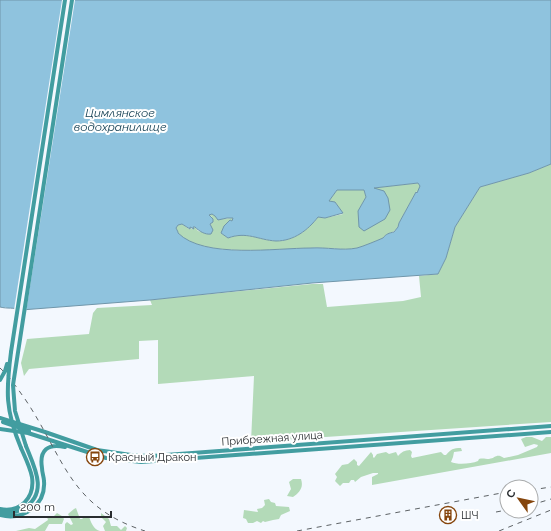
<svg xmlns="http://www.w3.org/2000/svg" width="551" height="531" font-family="Raleway,sans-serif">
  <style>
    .green { fill: #b3dab8 }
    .water { fill: #8fc3de; stroke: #7096aa; fill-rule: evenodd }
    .pier { fill: #f3f8fe }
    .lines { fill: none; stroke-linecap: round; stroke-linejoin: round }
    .secondary { stroke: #429da0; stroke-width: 4 }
    .rail { stroke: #5d6265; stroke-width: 1; stroke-dasharray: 5 5; stroke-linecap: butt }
    .secondary-bridge { stroke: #429da0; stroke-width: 4 }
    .labels { text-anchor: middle; stroke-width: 4; stroke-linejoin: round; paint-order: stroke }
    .street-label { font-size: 11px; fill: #292d30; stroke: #fff }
    .poi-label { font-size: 11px; fill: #292d30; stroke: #fff; text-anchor: start }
    .water-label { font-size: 12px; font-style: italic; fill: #113d51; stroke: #fff }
  </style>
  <rect width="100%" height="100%" fill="#f3f8fe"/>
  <path class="green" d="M551 164V422L251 442 254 376 158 384V340L139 341V359L29 369 24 376 21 363 27 339 89 334 93 313 97 308 152 305 150 300 312 284H323L327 307 403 301 421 297 419 276 438 274 446 258 455 227 480 187 529 173Z
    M418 183 420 186 419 191 416 192 399 223C397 234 389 231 383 238 377 241 364 246 358 248 343 251 327 247 312 248 286 248 185 260 176 228L178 225 182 224 189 229V227L192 229 195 227 198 231 209 234 212 217 209 215 212 214 220 219 233 218 232 222 230 220 228 222 221 233 228 238C247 231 258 240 276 241 294 241 308 230 318 217L325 218 343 214 335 202H328L337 190H364L366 197 358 211 373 188Z
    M526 437H532L542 441 546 437H551V453L372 485V477L378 474V473H373L361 477 355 482 354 480H351L349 483H343L340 486 335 481 337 477 335 474 342 465 348 464 354 459 357 462V465L359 466 371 452 373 455V457L374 458 377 454 386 452 389 454 396 452 398 456C401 452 405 450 410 450L412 452 411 456 412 458 441 452 444 455H446C451 449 453 448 461 448L462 451 454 452 453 457 451 462C457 465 471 464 478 461L479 459C483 458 485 459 489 459 496 458 496 453 504 458L518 455 537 447 538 445 534 444 525 447 521 439Z
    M293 479H301C304 488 299 493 293 497L287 496 291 489 289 482Z
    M269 499 271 502 275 503 276 506 289 507 290 511 281 515 279 519 273 520 265 522 263 521 261 523 257 521 253 523H248L246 519 243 518 244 510 258 512 257 509 262 508 265 505 264 500Z
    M76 508 80 519H82L85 516H89C90 521 94 530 100 531H65V524L67 522 71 525 73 524 68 514 74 509Z
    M57 513 62 516 64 519 62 524H49L45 531H16L29 528 35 529 48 520 47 517H53Z
    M101 513 109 519 111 526H117L121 530 125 526 127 528 126 531H105L103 526 106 522 101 517Z"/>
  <path class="water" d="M0 0H551V164L529 173 480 187 455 227 446 258 438 274 312 283 150 300 21 310C13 307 8 309 0 307ZM418 183 420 186 417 193 416 192 399 223 398 227 394 232C389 233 386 234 383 238 376 241 364 246 357 248 342 251 327 247 311 248 276 248 204 259 178 233V232L176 228 178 225 182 224 190 229V227L194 229 193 227H195C199 231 205 235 211 234L213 230 210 224 213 222V219L209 215 212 214 215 216 218 220 227 218H233L232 221 230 220 224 226 221 233 228 238C247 231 258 240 276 241 294 241 308 230 318 217L325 218 343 213 335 202 329 201 337 190H364L366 197 358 211 359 227 364 231 385 219 390 210 388 198 384 191 374 188Z"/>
  <path class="pier" d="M62 0H75L26 312H21L14 310Z"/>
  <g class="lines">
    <path class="secondary" d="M11 352 65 0
      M0 418 45 432 97 450 131 455 152 456 551 426
      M3 422 29 431
      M0 429 28 433 106 458 141 462 551 432
      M0 509C20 513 35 498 32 477 30 467 25 457 21 448
      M0 512C9 514 16 513 24 508 49 493 34 466 26 446
      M0 515C22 521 46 506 44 481 44 477 42 473 42 468 39 450 48 443 65 447"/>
    <path class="rail" d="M0 368C10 377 17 388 25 399 64 457 69 507 145 531
      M531 490 551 487
      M531 505 551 499
      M496 512 507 510
      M297 531 507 492
      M499 531 551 510"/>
    <path class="secondary-bridge" d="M11 352C6 391 5 410 21 448
      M0 380 5 371 7 364
      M26 446 15 411 13 385 72 0"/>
  </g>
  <defs>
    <g id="bus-ring" transform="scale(0.9)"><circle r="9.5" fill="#fff" stroke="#85450c" stroke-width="1.5"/><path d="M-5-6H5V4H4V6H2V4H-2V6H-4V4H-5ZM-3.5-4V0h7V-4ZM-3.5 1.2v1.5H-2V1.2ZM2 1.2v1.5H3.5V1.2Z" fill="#85450c"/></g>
    <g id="building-ring" transform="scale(0.9)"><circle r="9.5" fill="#fff" stroke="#85450c" stroke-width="1.5"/><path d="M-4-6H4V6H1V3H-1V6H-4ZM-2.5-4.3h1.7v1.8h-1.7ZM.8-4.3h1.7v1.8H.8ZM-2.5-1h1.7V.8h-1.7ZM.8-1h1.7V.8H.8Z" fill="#85450c"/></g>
  </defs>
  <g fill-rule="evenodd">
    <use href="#bus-ring" x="95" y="457"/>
    <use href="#building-ring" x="448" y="515"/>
  </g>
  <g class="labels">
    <g class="street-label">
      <text transform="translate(272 438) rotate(-4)" y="4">Прибрежная улица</text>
    </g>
    <g class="poi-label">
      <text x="108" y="461">Красный Дракон</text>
      <text x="461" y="519">ШЧ</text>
    </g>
    <g class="water-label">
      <text x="120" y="117">Цимлянское<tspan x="120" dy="14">водохранилище</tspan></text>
    </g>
  </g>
  <g transform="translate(519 499) rotate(303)"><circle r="19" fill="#ffffff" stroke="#a9abac"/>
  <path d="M0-3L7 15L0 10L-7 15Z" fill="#85450c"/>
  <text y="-6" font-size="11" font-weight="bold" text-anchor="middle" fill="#292d30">С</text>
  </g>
  <path d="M14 511v6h97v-6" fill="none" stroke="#292d30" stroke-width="2"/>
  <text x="20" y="511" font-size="12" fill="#292d30" stroke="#ffffff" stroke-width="3" paint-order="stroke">200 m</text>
</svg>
